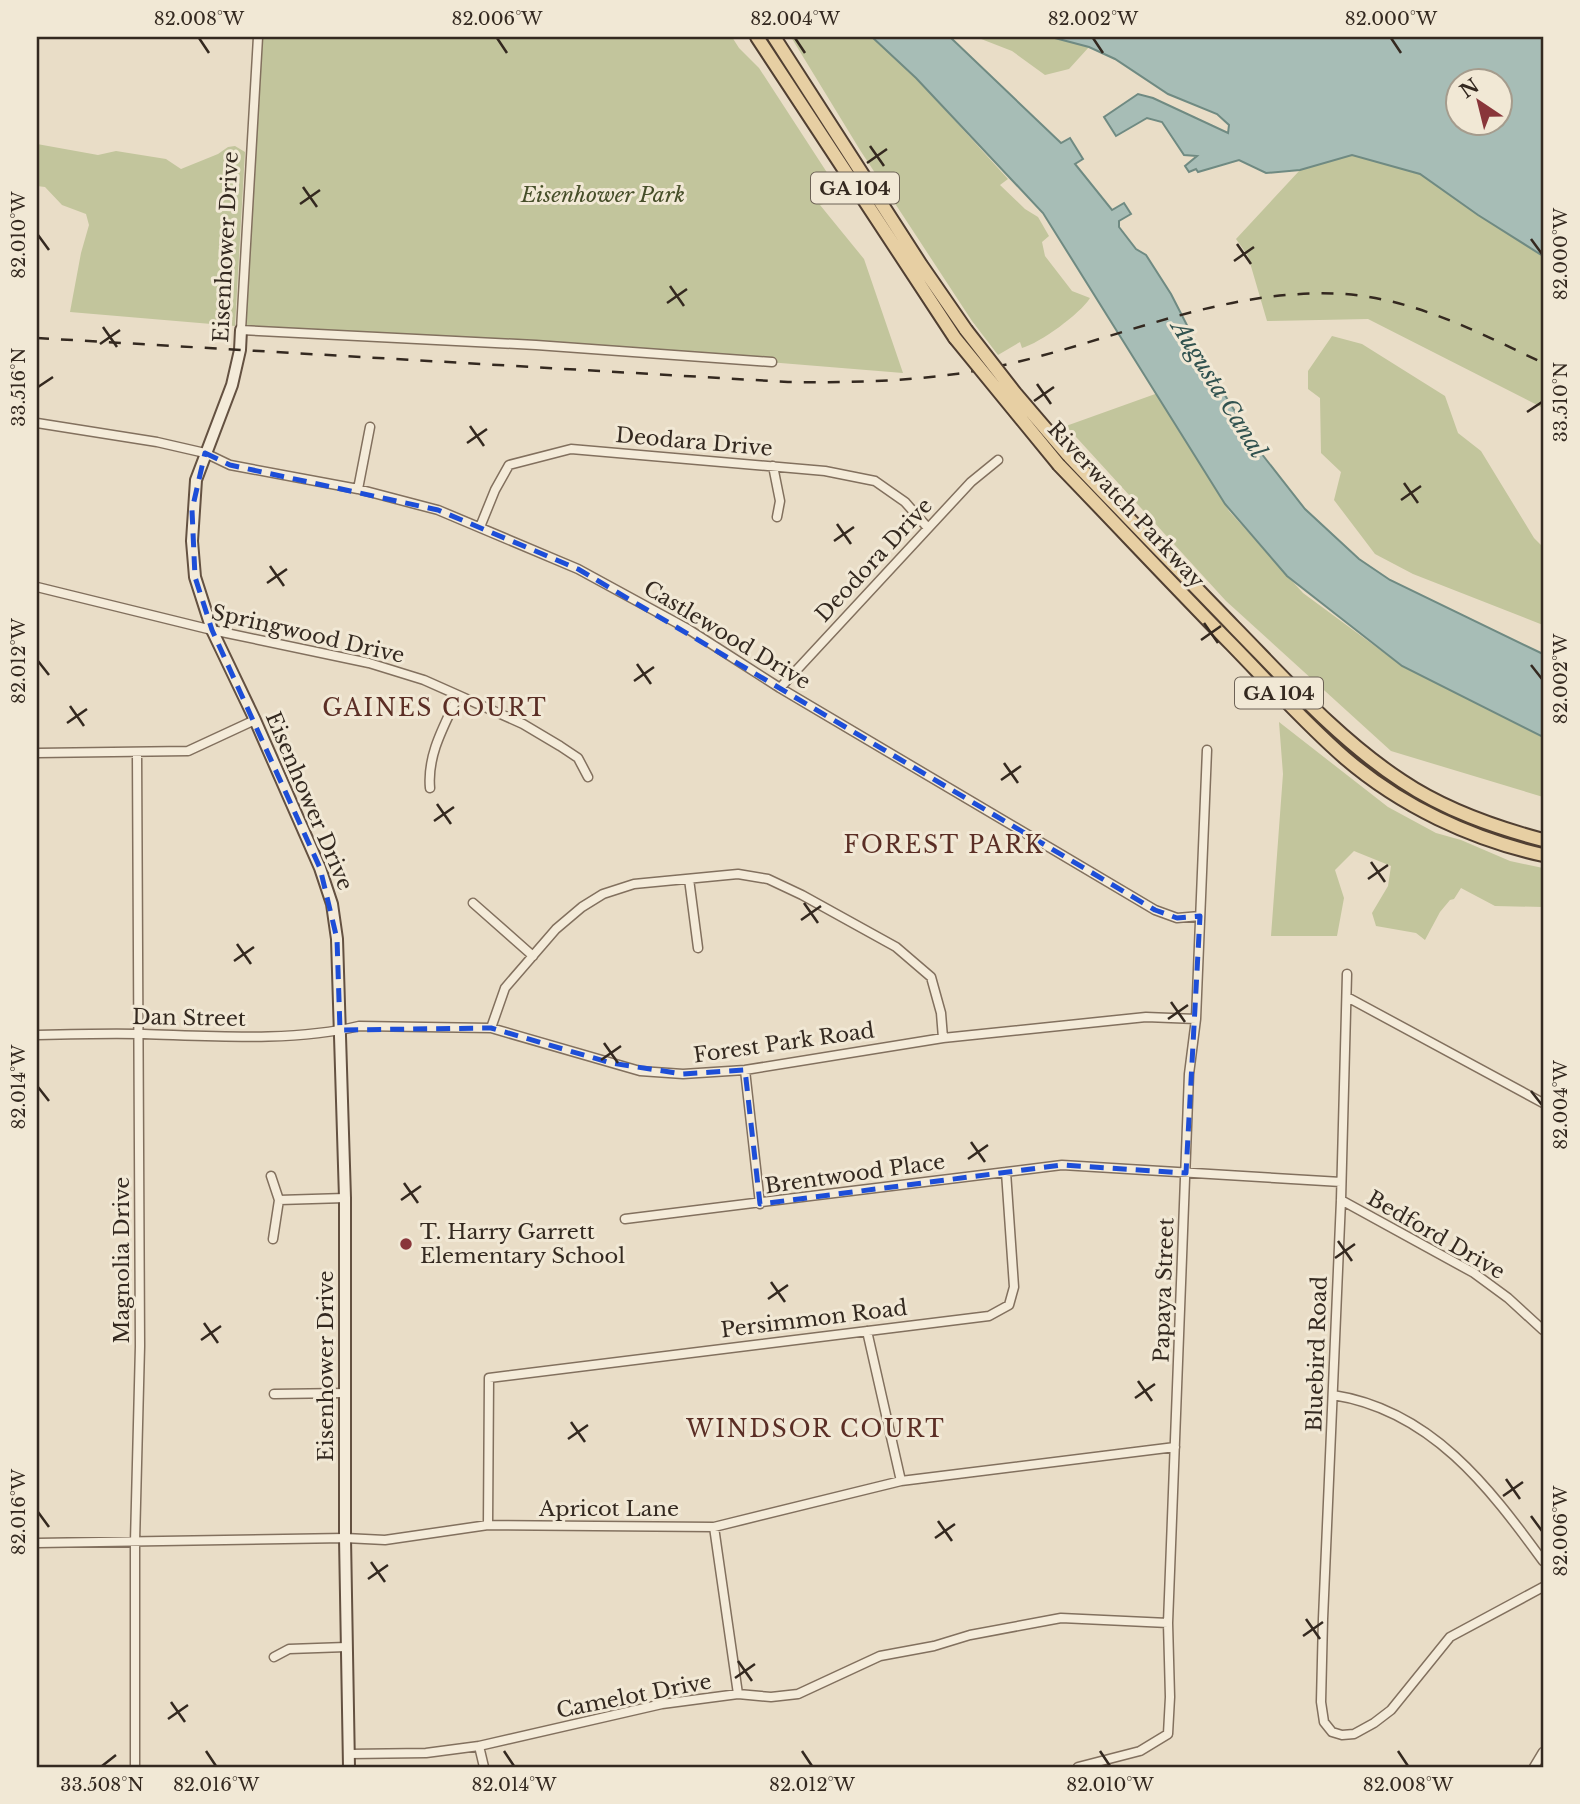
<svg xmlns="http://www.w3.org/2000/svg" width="1580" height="1804" font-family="'Libre Baskerville',serif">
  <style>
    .green { fill: #c2c59c }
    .water { fill: #a7bdb6; stroke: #6f8a82; stroke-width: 2; fill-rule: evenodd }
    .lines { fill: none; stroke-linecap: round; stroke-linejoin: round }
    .street-casing { stroke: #82705e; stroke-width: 11 }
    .secondary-casing { stroke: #645141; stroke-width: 14 }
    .primary-casing { stroke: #503f32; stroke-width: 16 }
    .street { stroke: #f4ebd9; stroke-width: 8 }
    .secondary { stroke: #f4ebd9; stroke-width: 10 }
    .primary { stroke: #e7cfa3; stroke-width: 12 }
    .rail { stroke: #342920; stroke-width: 2.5; stroke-dasharray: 12 12; stroke-linecap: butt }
    .primary-bridge-casing { stroke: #503f32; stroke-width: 16; stroke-linecap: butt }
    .primary-bridge { stroke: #e7cfa3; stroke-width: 12 }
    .marked { fill: none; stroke: #1d4ed8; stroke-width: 5; stroke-dasharray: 14 9; stroke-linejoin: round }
    .ticks { fill: none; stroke: #342920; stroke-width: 2.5 }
    .poi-dot { fill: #89363a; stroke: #f1e8d5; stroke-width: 2.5 }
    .labels { text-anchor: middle; stroke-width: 6; stroke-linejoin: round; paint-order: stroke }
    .shield { fill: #f1e8d5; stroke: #6d6256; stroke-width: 2 }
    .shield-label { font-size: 19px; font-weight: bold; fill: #342920 }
    .park-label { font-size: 21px; font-style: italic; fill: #464e29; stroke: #f1e8d5 }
    .street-label { font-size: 21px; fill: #342920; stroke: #f1e8d5 }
    .poi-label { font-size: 21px; fill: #342920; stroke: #f1e8d5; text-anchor: start }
    .water-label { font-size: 23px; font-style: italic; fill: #31524f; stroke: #f1e8d5 }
    .neighbourhood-label { font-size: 23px; letter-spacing: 2px; fill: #5b2e25; stroke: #f1e8d5 }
    .neatline { fill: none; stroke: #342920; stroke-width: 2.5 }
    .ticks-label { font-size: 18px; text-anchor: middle; fill: #342920 }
  </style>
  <rect width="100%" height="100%" fill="#e9ddc7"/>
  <path class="green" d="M253 37H732L739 48 759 68 839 191 831 202 820 205 864 259 903 373 744 360 241 330Z
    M791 37H872L916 78 1008 179 1000 185 1025 209 1038 217 1049 236 1042 242 1045 256 1072 291 1090 298C1080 314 1040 343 1022 348L1020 342 998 355 972 321 860 150Z
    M976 37H1051L1089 47 1069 69 1045 75 1012 51Z
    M37 144 98 155 116 151 166 159 181 169 218 154 228 147 235 146 245 152 235 326 70 312 81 253 89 225 86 214 62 205 45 187 37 186Z
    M1352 155 1420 174 1478 215 1543 256V408L1368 319 1267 321 1248 256 1236 239 1300 170Z
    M1332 336 1362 344 1445 396 1458 433 1481 451 1534 538 1543 547V625L1413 574 1375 554 1334 500 1341 472 1321 453 1320 398 1308 389V371Z
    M1158 393 1229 511 1303 593 1402 666 1543 737V797L1391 751 1226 601 1066 426Z
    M1279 722 1388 807 1436 833 1461 840 1510 861 1543 868V907L1495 906 1461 888 1454 899 1450 900 1440 912 1425 940 1416 933 1376 926 1372 913 1388 886 1391 866 1354 851 1335 870 1344 898 1337 936H1271L1283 774Z"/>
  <path class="water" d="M872 37H950L1061 143 1070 138 1083 159 1075 164 1112 210 1124 203 1131 214 1119 221V227L1136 249 1146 255 1171 294 1213 376 1261 453 1305 509 1359 559 1390 580 1543 654V737L1402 666 1287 576 1225 504 1043 213 916 78Z
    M1051 37H1543V256L1478 215 1420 174 1352 155 1300 170 1266 173 1239 160 1198 172 1196 169 1189 172 1185 166 1197 156 1184 155 1162 122 1147 118 1116 136 1104 117 1138 94 1153 98 1228 133 1229 125 1217 114 1168 94 1115 59 1089 47ZM1458 80H1500V122H1458Z"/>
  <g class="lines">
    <g class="street-casing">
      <path id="street" d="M258 37 241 330 536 345 772 362
        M37 423 157 442 205 453 230 465 358 489 438 510 578 569 688 629 780 688 1155 910 1177 918 1200 916
        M773 466 780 501 777 517
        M358 489 370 427
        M480 527 495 490 509 465 571 449 825 471 875 481 905 502 928 528
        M37 587 212 630 369 663 424 680 523 724 560 746 578 758 588 777
        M780 688 971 482 998 460
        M37 753 188 751 255 720
        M430 788C427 755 444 726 458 696
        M689 879 698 948
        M473 903 533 956
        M1347 974 1341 1200 1323 1619 1321 1702 1324 1722 1332 1732 1342 1735 1354 1734 1374 1723 1391 1710 1450 1637 1543 1587
        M1347 997 1543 1103
        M491 1028 505 988 556 929 582 907 603 894 634 884 738 874 768 879 802 895 896 947 931 977 941 1013 943 1038
        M37 1035C73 1034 109 1033 144 1034 212 1036 294 1042 359 1026L491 1028 640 1071 683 1074 745 1070 943 1038 1146 1017 1196 1019
        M745 1070 760 1204
        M271 1176 279 1200 273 1239
        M279 1200 345 1198
        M1341 1200 1474 1273 1508 1298 1543 1330
        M625 1219 1062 1165 1341 1182
        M867 1331 901 1481
        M274 1394 345 1393
        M1333 1395C1431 1410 1489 1487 1543 1561
        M488 1525 489 1378 989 1316 1009 1305 1014 1287 1006 1172
        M714 1527 738 1694
        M37 1543 345 1538 385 1540 488 1525 714 1527 901 1481 1175 1447
        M274 1657 289 1649 346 1647
        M479 1746 484 1767
        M349 1754 426 1753 479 1746 662 1704 738 1694 771 1697 798 1694 880 1656 934 1646 970 1635 1061 1618 1168 1623
        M135 1767V1542L140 1346 137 752
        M1078 1767 1140 1751 1168 1734 1170 1697 1168 1623 1189 1074 1196 1019 1207 750
        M1534 1767 1543 1752"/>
    </g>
    <g class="secondary-casing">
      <path id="secondary" d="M241 330 240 350 232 385 196 480 192 541 195 577 212 630 255 720 320 868 332 904 337 939 345 1198V1538L349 1767"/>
    </g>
    <g class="primary-casing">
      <path id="primary" d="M757 37 955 338
        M774 37 921 265 966 330
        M1068 455C1123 513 1179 570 1234 627 1287 681 1338 739 1402 781 1445 810 1494 827 1543 840
        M1059 465C1117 525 1174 586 1232 645 1269 683 1305 723 1345 758 1401 806 1471 839 1543 855"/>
    </g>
    <use href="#street" class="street"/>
    <use href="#secondary" class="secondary"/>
    <use href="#primary" class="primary"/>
    <path class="rail" d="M37 338 788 382C863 383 937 381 1009 364 1121 338 1228 287 1344 294 1415 299 1480 333 1543 363"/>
    <g class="primary-bridge-casing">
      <path id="primary-bridge" d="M966 330 1015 393 1068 455
        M955 338 1059 465"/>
    </g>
    <use href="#primary-bridge" class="primary-bridge"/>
  </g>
  <path class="marked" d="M205 453 230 465 438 510 578 569 1155 910 1177 918 1200 916 1186 1173 1062 1165 760 1204 745 1070 683 1074 611 1063 491 1028 340 1030 337 939 320 868 212 630 195 577 192 510Z"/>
  <path class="ticks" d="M199 38 209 53M497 38 507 53M795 38 805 53M1093 38 1103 53M1391 38 1401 53M870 146 884 166M867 163 887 149M303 187 317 207M300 204 320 190M38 235 49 250M1531 239 1542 254M1237 244 1251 264M1234 261 1254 247M670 286 684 306M667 303 687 289M103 327 117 347M100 344 120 330M1037 384 1051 404M38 387 53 377M1034 401 1054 387M1527 412 1542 402M470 426 484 446M467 443 487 429M1404 483 1418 503M1401 500 1421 486M837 524 851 544M834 541 854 527M270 566 284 586M267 583 287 569M1204 623 1218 643M1201 640 1221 626M38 661 49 675M637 664 651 684M1531 665 1542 679M634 681 654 667M70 706 84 726M67 723 87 709M1004 763 1018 783M1001 780 1021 766M437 804 451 824M434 821 454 807M1371 862 1385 882M1368 879 1388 865M804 903 818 923M801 920 821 906M237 944 251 964M234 961 254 947M1171 1002 1185 1022M1168 1019 1188 1005M604 1043 618 1063M601 1060 621 1046M38 1087 49 1101M1531 1091 1542 1105M971 1142 985 1162M968 1159 988 1145M404 1183 418 1203M401 1200 421 1186M1338 1241 1352 1261M1335 1258 1355 1244M771 1282 785 1302M768 1299 788 1285M204 1323 218 1343M201 1340 221 1326M1138 1381 1152 1401M1135 1398 1155 1384M571 1422 585 1442M568 1439 588 1425M1506 1479 1520 1499M1503 1496 1523 1482M38 1512 49 1527M1531 1516 1542 1531M938 1521 952 1541M935 1538 955 1524M371 1562 385 1582M368 1579 388 1565M1306 1619 1320 1639M1303 1636 1323 1622M738 1661 752 1681M735 1678 755 1664M171 1702 185 1722M168 1719 188 1705M206 1751 216 1766M504 1751 514 1766M802 1751 812 1766M1100 1751 1110 1766M1398 1751 1408 1766M102 1766 116 1755"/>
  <circle class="poi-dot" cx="406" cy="1244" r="7"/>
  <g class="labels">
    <g class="shield">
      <rect x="811" y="172.5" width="88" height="31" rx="5"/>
      <rect x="1235" y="677.5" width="88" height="31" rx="5"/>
    </g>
    <g class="shield-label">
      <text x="855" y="195">GA 104</text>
      <text x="1279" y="700">GA 104</text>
    </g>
    <g class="park-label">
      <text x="603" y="202">Eisenhower Park</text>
    </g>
    <g class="street-label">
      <text transform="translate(226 247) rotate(-87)" y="7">Eisenhower Drive</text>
      <text transform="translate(694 442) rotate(5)" y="7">Deodara Drive</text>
      <text transform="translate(1126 505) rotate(47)" y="7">Riverwatch Parkway</text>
      <text transform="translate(874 560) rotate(-47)" y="7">Deodora Drive</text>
      <text transform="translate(308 634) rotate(13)" y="7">Springwood Drive</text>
      <text transform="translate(727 635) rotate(31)" y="7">Castlewood Drive</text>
      <text transform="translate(309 801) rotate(67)" y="7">Eisenhower Drive</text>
      <text transform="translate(189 1018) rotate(1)" y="7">Dan Street</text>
      <text transform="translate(784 1043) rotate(-8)" y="7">Forest Park Road</text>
      <text transform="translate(855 1174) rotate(-8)" y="7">Brentwood Place</text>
      <text transform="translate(1436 1235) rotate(30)" y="7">Bedford Drive</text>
      <text transform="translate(122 1260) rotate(-90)" y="7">Magnolia Drive</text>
      <text transform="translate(1164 1290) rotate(-88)" y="7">Papaya Street</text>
      <text transform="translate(814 1319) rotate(-7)" y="7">Persimmon Road</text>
      <text transform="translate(1317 1354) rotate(-88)" y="7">Bluebird Road</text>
      <text transform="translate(326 1366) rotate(-90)" y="7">Eisenhower Drive</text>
      <text x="609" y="1516">Apricot Lane</text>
      <text transform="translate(634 1696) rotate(-11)" y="7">Camelot Drive</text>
    </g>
    <g class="poi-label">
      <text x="420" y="1239">T. Harry Garrett<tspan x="420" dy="24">Elementary School</tspan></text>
    </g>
    <g class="water-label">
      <text transform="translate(1219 389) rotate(58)" y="8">Augusta Canal</text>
    </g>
    <g class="neighbourhood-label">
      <text x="435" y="716">GAINES COURT</text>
      <text x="944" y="853">FOREST PARK</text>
      <text x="816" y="1437">WINDSOR COURT</text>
    </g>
  </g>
  <rect width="1580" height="1804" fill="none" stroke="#f1e8d5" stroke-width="77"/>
  <g transform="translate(1479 102) rotate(325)"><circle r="33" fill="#f1e8d5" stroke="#a59c8d" stroke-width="2"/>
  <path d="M0-5L12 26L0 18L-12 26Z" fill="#89363a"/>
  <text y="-10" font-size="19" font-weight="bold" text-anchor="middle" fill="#342920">N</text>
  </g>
  <rect x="38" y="38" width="1504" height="1728" class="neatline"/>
  <g class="ticks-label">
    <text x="199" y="25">82.008°W</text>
    <text x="497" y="25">82.006°W</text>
    <text x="795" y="25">82.004°W</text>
    <text x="1093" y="25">82.002°W</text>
    <text x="1391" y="25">82.000°W</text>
    <text transform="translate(19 235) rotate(-90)" y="6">82.010°W</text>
    <text transform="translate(1561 254) rotate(-90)" y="6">82.000°W</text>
    <text transform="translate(19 387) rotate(-90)" y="6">33.516°N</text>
    <text transform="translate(1561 402) rotate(-90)" y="6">33.510°N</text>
    <text transform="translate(19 661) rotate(-90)" y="6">82.012°W</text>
    <text transform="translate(1561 679) rotate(-90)" y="6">82.002°W</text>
    <text transform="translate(19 1087) rotate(-90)" y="6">82.014°W</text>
    <text transform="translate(1561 1105) rotate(-90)" y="6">82.004°W</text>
    <text transform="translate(19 1512) rotate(-90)" y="6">82.016°W</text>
    <text transform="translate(1561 1531) rotate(-90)" y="6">82.006°W</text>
    <text x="102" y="1791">33.508°N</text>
    <text x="216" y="1791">82.016°W</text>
    <text x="514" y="1791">82.014°W</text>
    <text x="812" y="1791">82.012°W</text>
    <text x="1110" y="1791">82.010°W</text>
    <text x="1408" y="1791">82.008°W</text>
  </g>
</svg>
